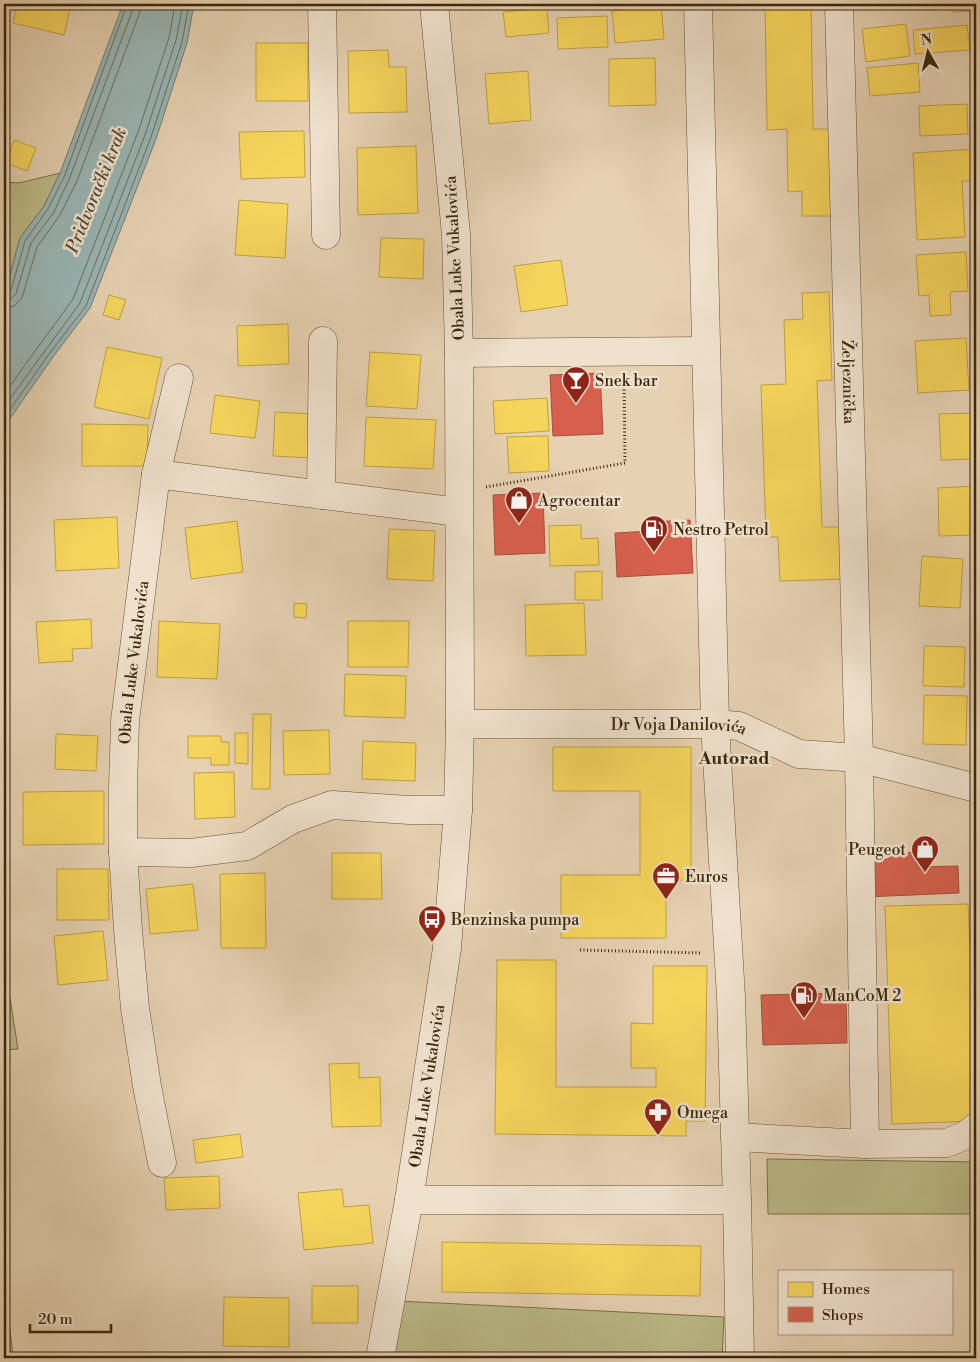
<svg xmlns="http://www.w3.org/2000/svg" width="980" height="1362" font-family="'Libre Bodoni',serif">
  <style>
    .green { fill: #bbba88; stroke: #7b704a }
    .water { fill: #99b5b4; stroke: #737c71 }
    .homes { fill: #f6d55c; stroke: #bea144 }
    .shops { fill: #d6604d; stroke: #a84f3a }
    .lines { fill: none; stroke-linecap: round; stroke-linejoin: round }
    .shore { stroke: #6a6e60; stroke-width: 1 }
    .minor-casing { stroke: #665236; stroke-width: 29 }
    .path { stroke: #3b270d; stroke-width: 3; stroke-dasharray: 1 2.5; stroke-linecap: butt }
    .minor { stroke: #efe1cd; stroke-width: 28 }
    .labels { text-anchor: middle; stroke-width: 5; stroke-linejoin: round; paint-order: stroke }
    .street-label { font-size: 16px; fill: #3b270d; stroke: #efe1cd }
    .poi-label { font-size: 16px; fill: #3b270d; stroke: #efe1cd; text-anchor: start }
    .water-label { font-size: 18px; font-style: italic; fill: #524a37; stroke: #efe1cd }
    .neighbourhood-label { font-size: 18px; font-weight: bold; fill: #3b270d; stroke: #efe1cd }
  </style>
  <rect width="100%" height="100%" fill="#e6d1b2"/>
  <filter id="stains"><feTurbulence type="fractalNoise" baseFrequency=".004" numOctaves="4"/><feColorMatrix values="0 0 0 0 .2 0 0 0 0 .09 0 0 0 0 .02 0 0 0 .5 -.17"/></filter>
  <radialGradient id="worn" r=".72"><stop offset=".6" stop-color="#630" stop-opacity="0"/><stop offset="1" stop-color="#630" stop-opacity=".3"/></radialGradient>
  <path class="green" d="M60 173 44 206 20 238 6 289 4 293V182L19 183Z
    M4 960 18 1049 4 1050Z
    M767 1159 976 1162V1214H768Z
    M4 1283 13 1355 4 1344Z
    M398 1301 724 1317 722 1358H395Z"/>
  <path class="water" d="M123 4H194L187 43 156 139 90 308 53 357 4 427V293L6 289 20 238 44 206 60 173Z"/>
  <path class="homes" d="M17 4H71L64 35 13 23Z
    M252 4H309V6H252Z
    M765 4H811L813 129H830L831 216H802V191L788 192 787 129 767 130Z
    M952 4H976V11L952 12Z
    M661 6 664 39 615 43 612 11Z
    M547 8 549 33 506 37 503 12Z
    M607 16 608 47 558 49 557 18Z
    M906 24 910 56 866 62 862 29Z
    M967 25 970 50 915 54 913 30Z
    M256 43H308V101H256Z
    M388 50 389 67H406L407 112 349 113 348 51Z
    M655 58 656 105 609 106V59Z
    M918 63 920 92 870 96 867 68Z
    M528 71 531 120 489 124 485 74Z
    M967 104 968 134 920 136 919 106Z
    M304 131 305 177 241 179 239 132Z
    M14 140 36 148 27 171 6 163Z
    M416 146 418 213 358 215 357 148Z
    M976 149V181H962L965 237 917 240 913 153Z
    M239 200 288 204 285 258 235 255Z
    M381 238 424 239 423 279 379 277Z
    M966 252 968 291 950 292 951 315 930 316 929 295 919 296 916 255Z
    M561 260 568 305 521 312 514 266Z
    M829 292 832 380 817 381 822 527H846L847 579 780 581 778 537H766L761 385 786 384 784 320 803 319 802 293Z
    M109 295 126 300 119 320 103 315Z
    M288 324 289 364 238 366 237 326Z
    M966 338 969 390 918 393 915 341Z
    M107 347 162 358 149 419 94 407Z
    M370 352 421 355 417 409 366 406Z
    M215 395 260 401 255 438 210 433Z
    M547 398 549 431 495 434 493 401Z
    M275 412 314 414 312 458 273 456Z
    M976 413V459L941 460 939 414Z
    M366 417 436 420 433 469 364 466Z
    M82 424 148 425 147 466H82Z
    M548 436 549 471 509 473 507 437Z
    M976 486V535L939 536 938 488Z
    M117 517 119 568 56 571 54 520Z
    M237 521 243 572 191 579 185 528Z
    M581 525V539L598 538 599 565 550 566 549 526Z
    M389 529 435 531 433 581 387 579Z
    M922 556 963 559 960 608 919 606Z
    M602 571V600H575V572Z
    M294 603 307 604 306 618 294 617Z
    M584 603 586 655 526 656 525 605Z
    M91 619 92 648 72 649 73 661 39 663 36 622Z
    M159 621 220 624 217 679 157 677Z
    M348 621H409L408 667H348Z
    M924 646 965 647 964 687 923 686Z
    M345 674 406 676 405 718 344 716Z
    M924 695 967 696 966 745 923 744Z
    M253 714H271L270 789H252Z
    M329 730 330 774 284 775 283 731Z
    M235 733H248V764L235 763Z
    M56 734 98 736 96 771 55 769Z
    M188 736H221V742H229V765H211V758H188Z
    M363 741 416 743 415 781 362 779Z
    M553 747H691V880H666V938H561V875H640V791H553Z
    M234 772 235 817 195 819 194 773Z
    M104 791V844L23 845V792Z
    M332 853H381L382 899H332Z
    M57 869H108L109 920H57Z
    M265 873 266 948H221L220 874Z
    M193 884 198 930 150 934 146 889Z
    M968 904 971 966 976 965V1041H972L975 1121 892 1124 885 906Z
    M103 931 108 980 58 985 54 936Z
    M497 960H556V1087H656V1068H631V1023L653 1024V966H707L705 1121H686V1136L495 1134Z
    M359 1063V1078L380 1077 381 1126 332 1127 329 1064Z
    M240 1134 243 1157 196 1163 193 1140Z
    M219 1176 220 1208 166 1210 164 1178Z
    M342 1189 344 1207 369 1205 373 1243 304 1250 298 1193Z
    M442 1242 701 1246 700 1296 442 1292Z
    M312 1286H358V1323H312Z
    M224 1297 289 1298V1347L223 1346Z"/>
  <path class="shops" d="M600 373 603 434 553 436 550 375Z
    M543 493 545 553 495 555 493 495Z
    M690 520 693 573 617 577 615 533 650 531V522Z
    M917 852 918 867 958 866 959 893 864 897 863 861 889 859V854Z
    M846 993 847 1043 763 1045 761 995Z"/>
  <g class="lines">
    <path class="shore" d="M4 294H8L11 290 25 241 48 209 65 175 127 4
      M4 301 10 299 16 294 31 243 54 212 70 177 133 9V4
      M4 308 14 306 22 298 37 247 60 215 77 181 140 12 141 4
      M4 394 73 299 138 132 169 38 175 4
      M4 407 80 303 145 135 176 40 183 4
      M4 418 49 354 86 306 151 137 182 42 189 4"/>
    <g class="minor-casing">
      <g id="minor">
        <path d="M322 4 326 235"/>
        <path d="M698 4 715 724 731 997 737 1200 740 1358"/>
        <path id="s1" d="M839 4 859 758 865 1144"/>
        <path d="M459 353 706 351"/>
        <path d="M156 474 459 512"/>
        <path d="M321 495 323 341"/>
        <path id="s2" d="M460 724H715L739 726 799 754 859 758 976 788"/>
        <path d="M123 852 191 853 247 846 293 819 332 805 409 810H458"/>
        <path d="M735 1137 865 1144 947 1143 966 1135 976 1127"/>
        <path id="s3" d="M162 1163 147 1086 135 1008 128 930 123 852V786L125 721 156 474 179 378"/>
        <path d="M409 1200H737"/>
        <path id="s4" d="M380 1358 409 1200 447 948 458 810 460 724 459 353 456 234 434 4"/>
      </g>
    </g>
    <path class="path" d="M486 487 625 463 624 379
      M580 950 702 953"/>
    <use href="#minor" class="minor"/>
  </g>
  <defs>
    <g id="bar-pin" transform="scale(1.4375)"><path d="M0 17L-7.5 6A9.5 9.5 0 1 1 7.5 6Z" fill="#8f2418" stroke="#efe1cd"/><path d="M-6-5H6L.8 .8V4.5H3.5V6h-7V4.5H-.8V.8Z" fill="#fff"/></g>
    <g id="shop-pin" transform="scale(1.4375)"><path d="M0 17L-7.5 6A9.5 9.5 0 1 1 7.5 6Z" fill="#8f2418" stroke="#efe1cd"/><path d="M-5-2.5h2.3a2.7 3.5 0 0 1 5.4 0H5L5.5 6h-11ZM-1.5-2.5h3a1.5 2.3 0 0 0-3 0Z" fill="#fff"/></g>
    <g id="fuel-pin" transform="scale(1.4375)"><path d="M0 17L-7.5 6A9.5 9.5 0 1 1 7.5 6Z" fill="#8f2418" stroke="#efe1cd"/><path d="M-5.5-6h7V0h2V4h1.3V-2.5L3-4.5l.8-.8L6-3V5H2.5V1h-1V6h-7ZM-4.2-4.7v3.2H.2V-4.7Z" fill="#fff"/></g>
    <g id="office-pin" transform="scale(1.4375)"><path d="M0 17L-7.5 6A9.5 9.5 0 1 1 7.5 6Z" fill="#8f2418" stroke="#efe1cd"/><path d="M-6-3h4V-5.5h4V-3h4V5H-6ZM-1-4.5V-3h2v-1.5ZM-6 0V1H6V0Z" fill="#fff"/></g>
    <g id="bus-pin" transform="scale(1.4375)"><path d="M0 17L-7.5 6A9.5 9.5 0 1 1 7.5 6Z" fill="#8f2418" stroke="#efe1cd"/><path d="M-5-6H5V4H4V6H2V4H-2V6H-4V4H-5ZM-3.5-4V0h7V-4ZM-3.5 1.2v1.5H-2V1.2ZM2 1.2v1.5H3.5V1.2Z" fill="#fff"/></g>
    <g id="pharmacy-pin" transform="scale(1.4375)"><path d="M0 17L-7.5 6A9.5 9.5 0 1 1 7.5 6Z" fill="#8f2418" stroke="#efe1cd"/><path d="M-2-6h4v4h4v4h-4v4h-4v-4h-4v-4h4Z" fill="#fff"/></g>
  </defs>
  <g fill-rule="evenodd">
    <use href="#bar-pin" x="576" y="380"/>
    <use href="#shop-pin" x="519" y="500"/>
    <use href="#fuel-pin" x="654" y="529"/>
    <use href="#shop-pin" x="925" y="849"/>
    <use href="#office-pin" x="666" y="876"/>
    <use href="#bus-pin" x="432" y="919"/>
    <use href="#fuel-pin" x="804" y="995"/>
    <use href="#pharmacy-pin" x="658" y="1112"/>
  </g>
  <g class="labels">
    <g class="street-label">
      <text transform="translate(454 258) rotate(-93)" y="6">Obala Luke Vukalovića</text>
      <text dy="6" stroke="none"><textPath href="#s1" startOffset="378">Željeznička</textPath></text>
      <text dy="6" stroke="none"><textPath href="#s3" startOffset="504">Obala Luke Vukalovića</textPath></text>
      <text dy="6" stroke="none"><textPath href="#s2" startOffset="219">Dr Voja Danilovića</textPath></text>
      <text dy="6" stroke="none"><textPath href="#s4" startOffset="276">Obala Luke Vukalovića</textPath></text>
    </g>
    <g class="poi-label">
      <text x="595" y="386">Snek bar</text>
      <text x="538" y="506">Agrocentar</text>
      <text x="673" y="535">Nestro Petrol</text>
      <text x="906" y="855" text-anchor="end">Peugeot</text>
      <text x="685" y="882">Euros</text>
      <text x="451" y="925">Benzinska pumpa</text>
      <text x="823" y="1001">ManCoM 2</text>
      <text x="677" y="1118">Omega</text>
    </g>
    <g class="water-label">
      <text transform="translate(96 190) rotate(-68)" y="6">Pridvorački krak</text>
    </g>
    <g class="neighbourhood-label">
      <text x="734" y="764">Autorad</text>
    </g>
  </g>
  <rect width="980" height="1362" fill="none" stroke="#e6d1b2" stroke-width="20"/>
  <rect x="5" y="5" width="970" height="1352" fill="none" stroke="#3b270d" stroke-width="2.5"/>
  <rect x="10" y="10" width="960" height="1342" fill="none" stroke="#3b270d"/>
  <rect x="778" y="1270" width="175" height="65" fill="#efe1cd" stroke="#a79780"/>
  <rect x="788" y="1282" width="25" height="15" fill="#f6d55c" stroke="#a79780"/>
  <text x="822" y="1294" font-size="15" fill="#3b270d">Homes</text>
  <rect x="788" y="1307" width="25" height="15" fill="#d6604d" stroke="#a79780"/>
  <text x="822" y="1320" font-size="15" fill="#3b270d">Shops</text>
  <g transform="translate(928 52) rotate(352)" stroke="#efe1cd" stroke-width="4" paint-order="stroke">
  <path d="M0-4L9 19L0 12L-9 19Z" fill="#3b270d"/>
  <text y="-8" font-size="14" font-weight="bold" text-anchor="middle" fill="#3b270d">N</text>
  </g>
  <path d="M30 1324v8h81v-8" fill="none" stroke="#3b270d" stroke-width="2.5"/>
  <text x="38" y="1324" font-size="15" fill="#3b270d" stroke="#efe1cd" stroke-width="4" paint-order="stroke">20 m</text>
  <rect width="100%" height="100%" filter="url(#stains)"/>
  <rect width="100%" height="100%" fill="url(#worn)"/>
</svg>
